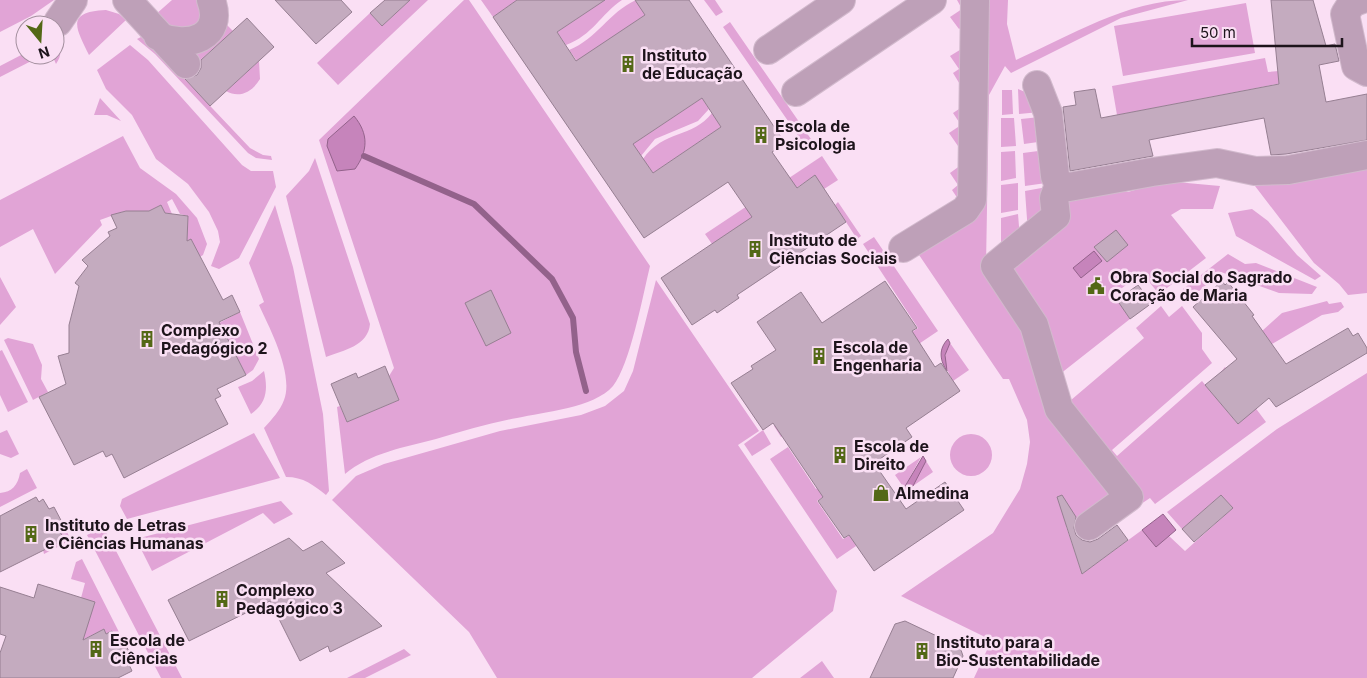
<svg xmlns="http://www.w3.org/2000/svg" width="1367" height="678" font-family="Inter,sans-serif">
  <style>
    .green { fill: #e1a4d6 }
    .water { fill: #c684bb; stroke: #93628b }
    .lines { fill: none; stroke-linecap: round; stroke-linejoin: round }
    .stream { stroke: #93628b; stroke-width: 6 }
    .building { fill: #c4abbf; stroke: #967f92; fill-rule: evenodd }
    .minor-casing { stroke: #d2bacd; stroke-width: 30 }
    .minor { stroke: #bea0b8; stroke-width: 28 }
    .labels { text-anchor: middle; stroke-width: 5; stroke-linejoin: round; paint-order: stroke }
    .poi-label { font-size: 16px; font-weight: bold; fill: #1d141b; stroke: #fadff4; text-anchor: start }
  </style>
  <rect width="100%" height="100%" fill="#fadff4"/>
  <path class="green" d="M0 0H54L31 16 0 32Z
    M172 0H203L205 22 176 34 155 15Z
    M410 0H428L338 85 317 63 370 13 382 26Z
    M464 0H469L650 266C643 295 630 365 613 386 594 408 544 412 517 418 489 423 463 431 436 439 405 447 370 453 345 474L337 407 340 406 347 422 399 400 389 376 394 368 319 140Z
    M481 0H517L493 17Z
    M605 0H622C600 15 593 35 566 45L557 32Z
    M636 0 645 15 577 61 569 50C597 39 609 12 636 0Z
    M704 0H715L723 12 716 16Z
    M957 0H966L963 26 959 29 950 17 962 9Z
    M984 0H1008L1007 24 1016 60C1070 36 1127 0 1188 0L1121 18 1011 73 1005 66 989 95 986 265 1120 492 1066 526 1082 574 1142 530 1156 546 1169 536 1185 551 1233 508 1221 495 1182 529 1167 512 1277 429 1367 373V678H974L987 650 983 636 901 596 993 533 1020 489 1027 464 1030 442 1027 420 1009 379H1003L915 249 970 217Z
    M1246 3 1255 53 1123 76 1114 26Z
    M106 10 119 14 126 20 89 55C76 28 65 12 106 10Z
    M222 20 233 31 198 62 188 51Z
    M730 22 813 142 806 147 723 27Z
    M141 37 158 51 250 148 263 155 271 156 272 160 256 158 248 153 155 54 137 39Z
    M55 43C63 48 61 57 56 64L52 55H55Z
    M130 45 148 60 242 165 251 171H273L276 187 239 258 219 269 211 266 220 242 218 231 209 212 188 184 156 159 132 115 106 89 97 70Z
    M963 48 961 86 953 73 959 69 950 56Z
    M25 53V55H43L0 77V66Z
    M1265 58 1268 72 1279 71 1282 83 1117 115 1112 86Z
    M259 61 260 79C253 91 240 99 226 91Z
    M1018 89 1030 94 1040 112 1019 114Z
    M1002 90H1012L1013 114 1002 115Z
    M100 98 121 121 107 115H94Z
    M702 98 709 109 698 121 655 139 641 156 633 144Z
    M962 107 961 143 958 146 949 133 961 125 953 113Z
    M712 113 721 127 653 173 643 159C663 130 693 138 712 113Z
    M1040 117 1045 141 1024 144 1021 119Z
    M1001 118H1014L1016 146 1001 147Z
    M123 136 140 168 176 194 197 218 207 244 203 255 198 258 186 253 188 216 180 214 172 199 167 202 172 214 165 213 161 205 149 211H125L100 220 102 225 55 274 33 229 0 247V200Z
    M1046 150V183L1025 186 1023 153Z
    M1015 151 1016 178 1001 181V152Z
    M822 156 838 180 824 189 814 176 712 244 705 234Z
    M315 158 370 324C368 346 344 350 326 357L286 196 309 171Z
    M1367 162V293L1348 295 1339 284 1314 263 1255 186Z
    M961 165 960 202 952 190 958 185 950 173Z
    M1165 181 1220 186 1213 209H1181L1171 215 1206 258 1159 294 1142 273 1114 294 1130 319 1055 378 1000 267 1060 199 1111 187 1128 192Z
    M1018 183V210L1001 213V185Z
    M1047 187 1052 209 1028 233 1025 191Z
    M838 202 861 236 857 239 835 205Z
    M275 205 293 267 323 414 329 491 326 495C313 485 304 477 286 477L264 428C272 419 280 411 284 400 294 374 270 329 259 305L264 302 249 263Z
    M1252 209 1268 221 1297 255 1321 276 1315 280 1236 236 1228 213Z
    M1018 214 1020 239 1001 254V218Z
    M874 237 938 331 781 437 774 426 918 328 863 244Z
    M1228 254 1245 264 1256 263 1317 287 1312 294 1279 293 1221 272 1190 299 1183 289Z
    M0 277 16 307 0 325Z
    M656 280 759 431 738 445 837 591 833 611 752 678H497L469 632 332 500 356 476 384 464 500 431 581 415 605 406 624 391 633 371Z
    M1327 301 1329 304 1341 302 1344 307 1338 312 1322 315 1272 344 1262 331 1282 313Z
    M1161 306 1169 317 1182 306 1202 333V349L1212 363 1112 450 1117 456 1202 381 1237 423 1253 411 1221 372 1225 367 1266 422 1155 504 1150 498 1141 504 1064 406 1144 338 1136 328Z
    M240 312 259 359 253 370 246 375 219 323Z
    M8 338 33 344 42 365 41 379 48 392 33 400 4 340Z
    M950 343 969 370 953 381C945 368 942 356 950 343Z
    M2 350 28 402 8 412 0 395V351Z
    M264 371C268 389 267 403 251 414L238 387 252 381Z
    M7 430 19 454 11 458 0 454V433Z
    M763 430 771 444 752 456 744 444Z
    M254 433 280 478 127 519 120 506 122 499Z
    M950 455a21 21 0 1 1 42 0a21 21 0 1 1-42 0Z
    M788 447 816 489 822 485 827 494 817 501 843 539 854 533 859 540 855 543 856 546 837 559 770 459Z
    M921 457 904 488 895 475Z
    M926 461 933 472 913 486Z
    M27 469 37 488 0 507V493C12 492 18 485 20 473Z
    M281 501 293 514 274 524 263 513 152 571 136 539Z
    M64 526 71 540 44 554 43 550 59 529Z
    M103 527 114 547 182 678H161L87 535Z
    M82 559 122 638 117 640 112 631 106 634 104 629 19 672 90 616 95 603 81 598 85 583 71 579 76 562Z
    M404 649 411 655 365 678H347Z
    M822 661 834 678H800Z"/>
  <path class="water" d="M354 116C369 134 368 151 355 169L337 171 327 146 328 139Z
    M1094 251 1102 261 1081 278 1073 268Z
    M948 339 950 343 945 355 947 371C940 361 938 349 948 339Z
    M923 456 926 461 913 486 906 490 904 488Z
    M1163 514 1176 530 1156 547 1142 530Z"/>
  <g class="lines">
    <path class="stream" d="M364 156 474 204 552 279 573 318 576 352 586 391"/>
  </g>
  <path class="building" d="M275 0H341L352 12 316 44Z
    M385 0H410L382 26 370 13Z
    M517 0H605L557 32 576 61 645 15 635 0H689L785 143 772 152 797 188 815 175 846 222 737 295 739 298 717 313 715 310 692 325 661 278 752 217 728 182 644 238 493 17ZM702 98 721 127 653 173 633 144Z
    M1271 0H1313L1326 46 1335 44 1339 61 1319 65 1326 102 1367 94V140L1286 154 1271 155 1264 118 1149 140 1153 156 1070 171 1063 107 1076 105 1074 92 1095 89 1101 118 1279 84Z
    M247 18 274 47 210 106 185 79 197 75 201 68V60Z
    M161 205 165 213 188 216 187 241 191 239 223 300 232 295 240 312 219 322 246 375 217 389 221 396 215 399 228 424 124 478 112 454 106 457 103 451 74 465 39 397 66 384 58 356 69 353V325L79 286 75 283 88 266 82 260 110 236 108 232 117 228 111 215 126 211H149Z
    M1116 230 1128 245 1107 262 1094 247Z
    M885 281 917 328 912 331 935 367 941 363 960 391 906 428 912 437 874 463 906 509 945 482 964 510 874 571 849 535 844 538 818 501 823 497 773 423 763 430 731 383 753 369 751 366 776 350 757 322 801 292 822 323Z
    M1222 281 1225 285 1228 282 1254 315 1252 316 1286 364 1348 328 1353 336 1358 333 1367 348V353L1276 407 1269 398 1238 424 1205 385 1237 359 1193 307Z
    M1138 285 1152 303 1130 319 1117 300Z
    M491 290 511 333 486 346 465 303Z
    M385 366 399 400 347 422 331 384 356 373 358 378Z
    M1062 495 1076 517 1074 528 1076 535 1082 540 1090 542 1098 539 1117 525 1128 540 1082 574 1057 497Z
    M1221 495 1233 508 1194 542 1182 529Z
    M36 497 39 502 43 499 49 509 54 507 64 526 59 529 64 540 0 572V516Z
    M289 538 303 551 322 541 345 563 326 573 382 626 330 652 328 646 300 661 270 601 189 641 168 600Z
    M38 584 95 602 83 640 104 629 106 634 112 631 117 640 122 638 132 657 127 660 132 671 118 678H0V653L6 636 0 634V587L34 598Z
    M905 621 960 647 963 656 953 678H870L895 624Z"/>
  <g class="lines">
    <g class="minor-casing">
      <path id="minor" d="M127 0 186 64
        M1360 0 1352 3 1345 14 1356 66 1367 72
        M58 22 73 0
        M158 36C188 49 225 38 211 0
        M768 50 841 0
        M1037 85 1048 113 1055 176 1059 185 1069 187 1152 172 1217 163 1255 171 1288 170 1367 155
        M796 92 932 0
        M1059 185 1054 198 1056 216 995 266 1034 325 1059 409 1129 497 1089 526
        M903 248 965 210 972 200 975 0"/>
    </g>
    <use href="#minor" class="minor"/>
  </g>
  <defs>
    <g id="building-bare" transform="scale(1.35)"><path d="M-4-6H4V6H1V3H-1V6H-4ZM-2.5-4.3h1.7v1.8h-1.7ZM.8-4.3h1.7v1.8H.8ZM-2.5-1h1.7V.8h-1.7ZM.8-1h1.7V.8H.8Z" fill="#536816" stroke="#fadff4" stroke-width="2.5" paint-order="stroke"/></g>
    <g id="civic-bare" transform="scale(1.35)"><path d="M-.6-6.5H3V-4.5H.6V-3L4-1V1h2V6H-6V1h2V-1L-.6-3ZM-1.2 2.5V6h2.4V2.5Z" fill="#536816" stroke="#fadff4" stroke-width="2.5" paint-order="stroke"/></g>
    <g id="shop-bare" transform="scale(1.35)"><path d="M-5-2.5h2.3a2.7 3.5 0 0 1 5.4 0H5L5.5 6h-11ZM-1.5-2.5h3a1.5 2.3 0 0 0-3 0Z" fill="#536816" stroke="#fadff4" stroke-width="2.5" paint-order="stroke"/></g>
  </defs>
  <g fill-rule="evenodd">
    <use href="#building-bare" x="628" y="64"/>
    <use href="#building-bare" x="761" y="135"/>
    <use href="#building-bare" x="755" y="249"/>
    <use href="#civic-bare" x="1096" y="286"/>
    <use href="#building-bare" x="147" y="339"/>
    <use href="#building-bare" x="819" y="356"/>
    <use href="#building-bare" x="840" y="455"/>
    <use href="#shop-bare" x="881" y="493"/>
    <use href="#building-bare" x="31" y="534"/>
    <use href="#building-bare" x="222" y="599"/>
    <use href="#building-bare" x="96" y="649"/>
    <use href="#building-bare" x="922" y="651"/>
  </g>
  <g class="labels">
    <g class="poi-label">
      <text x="642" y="61">Instituto<tspan x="642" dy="18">de Educação</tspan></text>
      <text x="775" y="132">Escola de<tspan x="775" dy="18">Psicologia</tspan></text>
      <text x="769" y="246">Instituto de<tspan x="769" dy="18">Ciências Sociais</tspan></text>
      <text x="1110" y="283">Obra Social do Sagrado<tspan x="1110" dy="18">Coração de Maria</tspan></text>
      <text x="161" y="336">Complexo<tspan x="161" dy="18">Pedagógico 2</tspan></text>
      <text x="833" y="353">Escola de<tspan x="833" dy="18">Engenharia</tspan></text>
      <text x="854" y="452">Escola de<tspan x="854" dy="18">Direito</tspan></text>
      <text x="895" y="499">Almedina</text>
      <text x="45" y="531">Instituto de Letras<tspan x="45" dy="18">e Ciências Humanas</tspan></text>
      <text x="236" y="596">Complexo<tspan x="236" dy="18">Pedagógico 3</tspan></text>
      <text x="110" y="646">Escola de<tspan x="110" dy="18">Ciências</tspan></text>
      <text x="936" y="648">Instituto para a<tspan x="936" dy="18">Bio-Sustentabilidade</tspan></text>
    </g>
  </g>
  <g transform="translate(40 40) rotate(162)"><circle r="24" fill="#fadff4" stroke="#a28e9d"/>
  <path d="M0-4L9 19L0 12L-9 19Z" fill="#536816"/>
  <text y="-8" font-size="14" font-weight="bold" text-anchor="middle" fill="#1d141b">N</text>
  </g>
  <path d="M1192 38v8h150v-8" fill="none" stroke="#1d141b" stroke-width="2.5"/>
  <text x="1200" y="38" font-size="15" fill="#1d141b" stroke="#fadff4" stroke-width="4" paint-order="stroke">50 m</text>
</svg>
